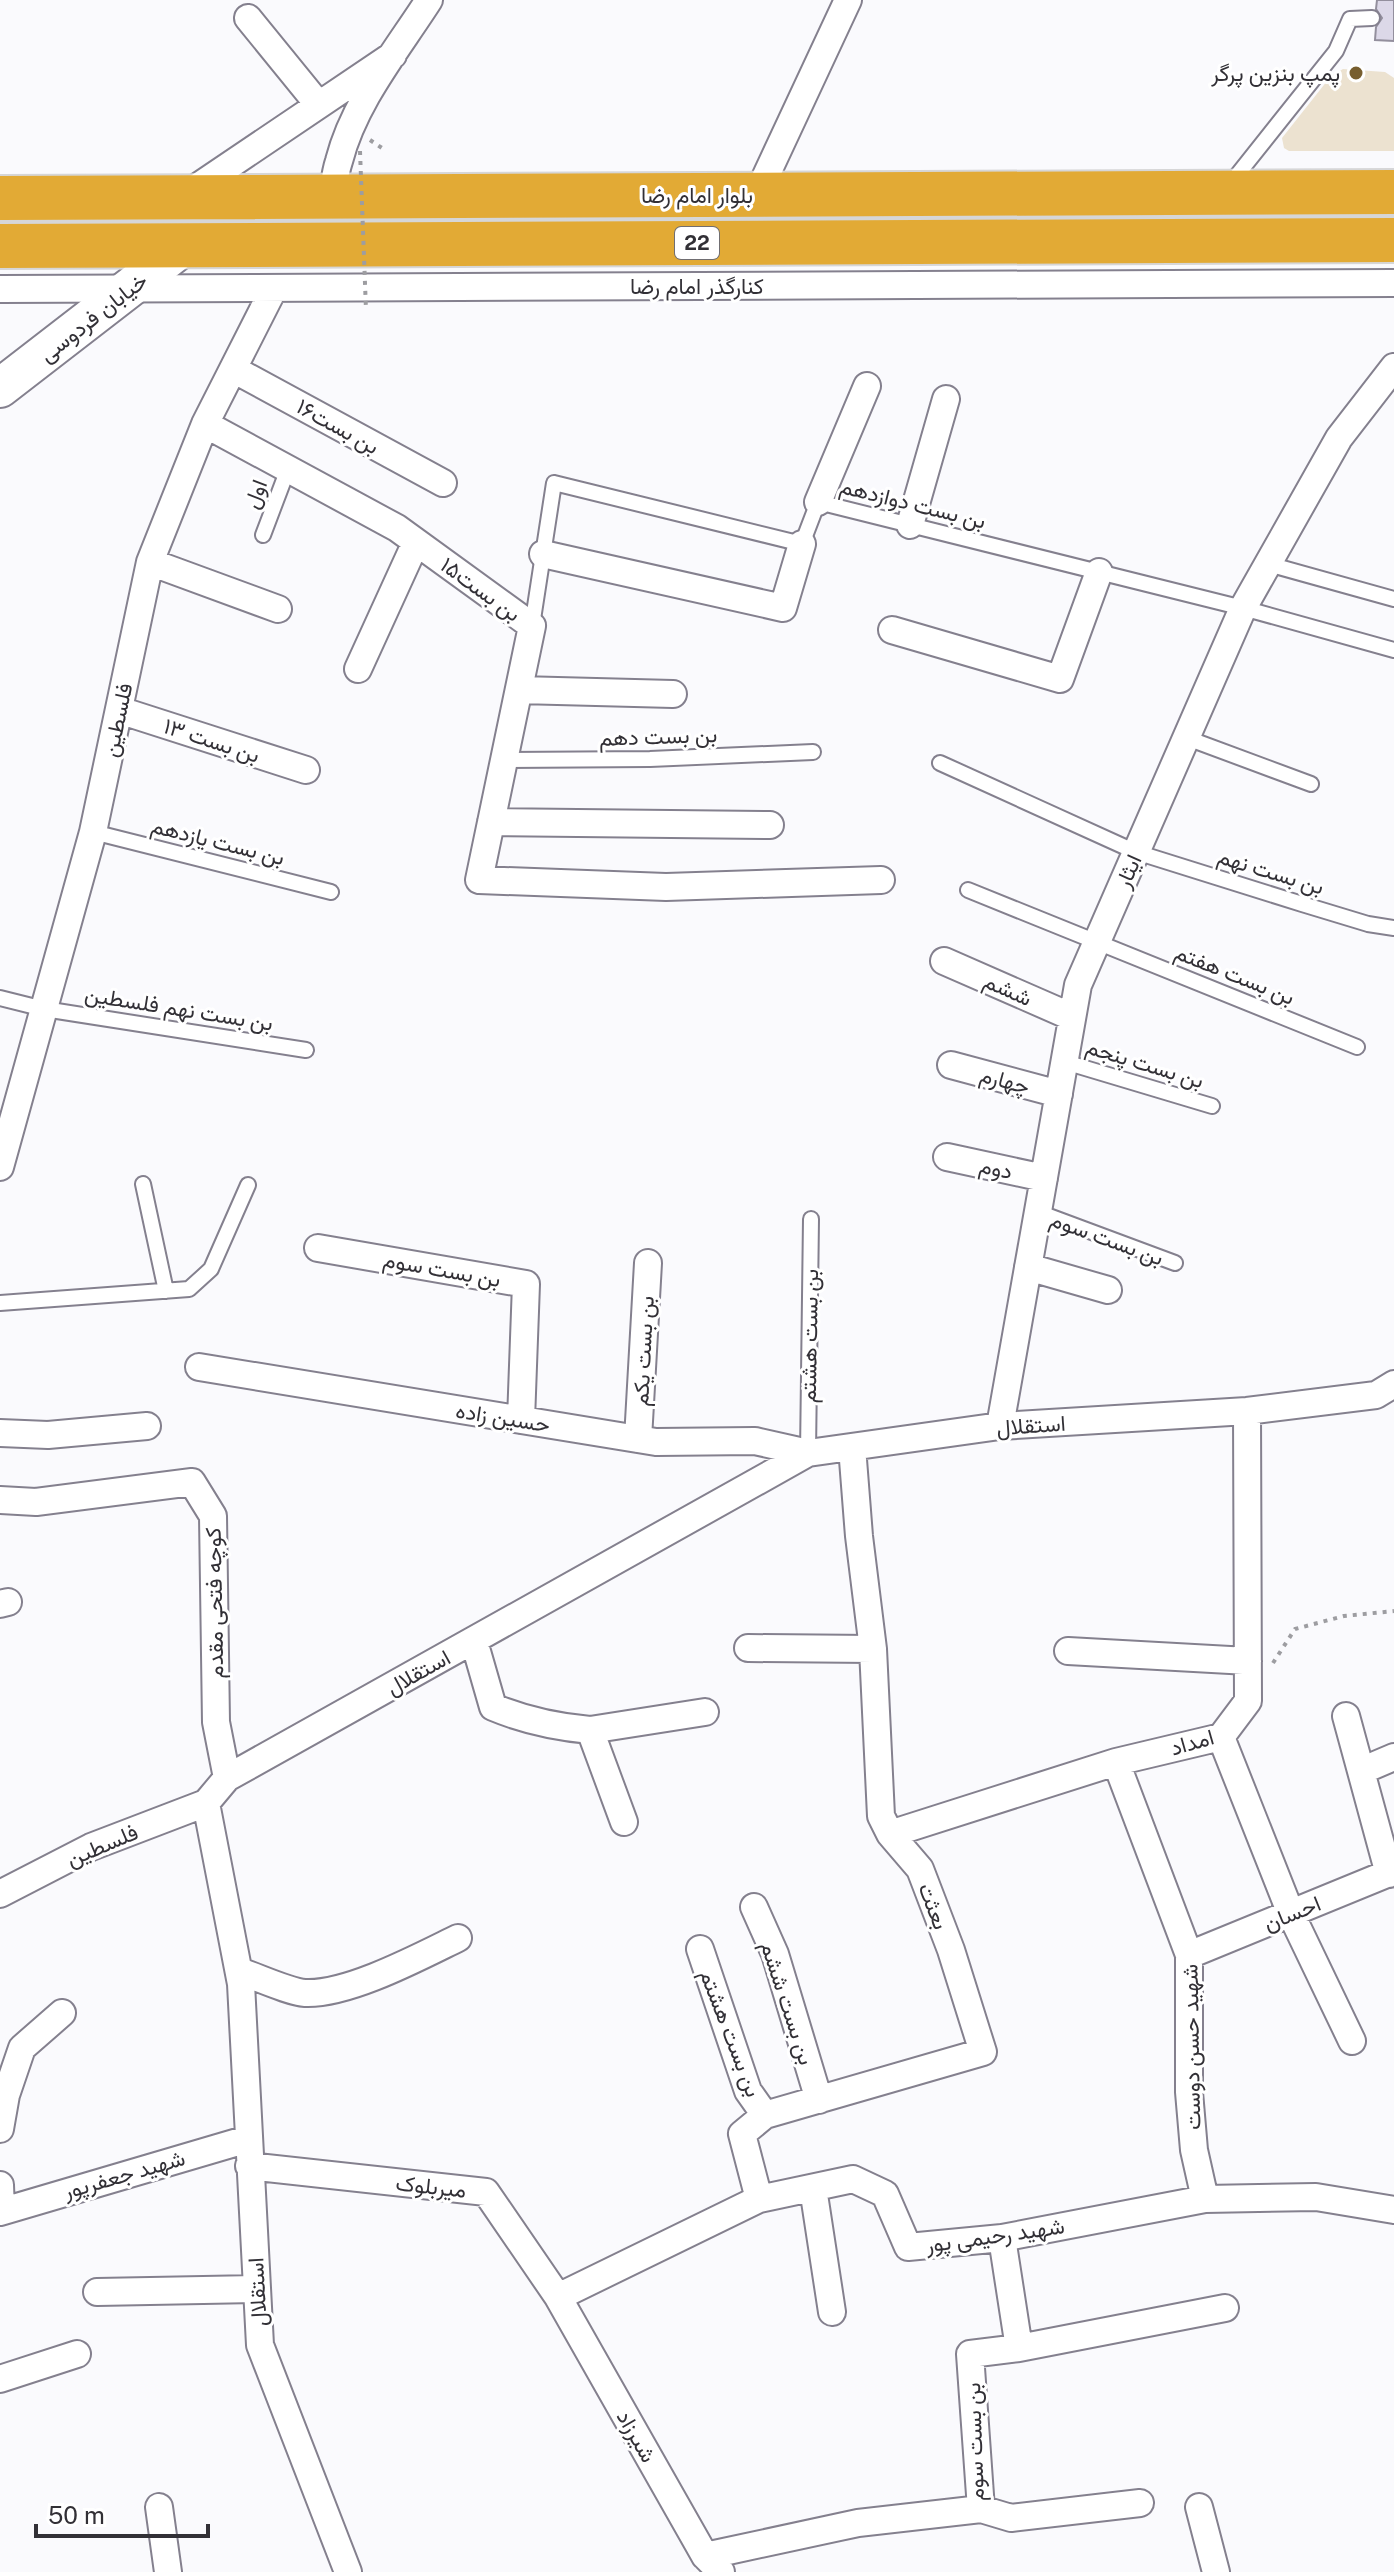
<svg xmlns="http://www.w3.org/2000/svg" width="1394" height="2572" font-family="'Public Sans',Vazirmatn,sans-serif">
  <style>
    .green { fill: #ece2d0 }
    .building { fill: #dcd8e8; stroke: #938f9d; stroke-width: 2 }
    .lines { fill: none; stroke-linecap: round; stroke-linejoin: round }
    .lane-casing { stroke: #84808e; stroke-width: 18 }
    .street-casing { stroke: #84808e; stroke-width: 30 }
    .secondary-casing { stroke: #84808e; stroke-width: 42 }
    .highway-casing { stroke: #d6d6d7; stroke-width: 48 }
    .path { stroke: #9d9da1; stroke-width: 4; stroke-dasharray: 4 6; stroke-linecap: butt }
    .lane { stroke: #fff; stroke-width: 14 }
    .street { stroke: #fff; stroke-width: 26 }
    .secondary { stroke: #fff; stroke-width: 38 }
    .highway { stroke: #e2aa35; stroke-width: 44 }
    .path-bridge { stroke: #9d9da1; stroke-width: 4; stroke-dasharray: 4 6; stroke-linecap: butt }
    .poi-dot { fill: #775e2f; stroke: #fff; stroke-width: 3 }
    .labels { text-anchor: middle; stroke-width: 6; stroke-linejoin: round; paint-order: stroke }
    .shield { fill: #fff; stroke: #706e72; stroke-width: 2 }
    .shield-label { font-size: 20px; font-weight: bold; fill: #323036 }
    .poi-label { font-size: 22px; fill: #323036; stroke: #fff; text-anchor: end }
    .street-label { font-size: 22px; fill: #323036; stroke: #fff }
  </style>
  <rect width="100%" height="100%" fill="#fafafd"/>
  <path class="green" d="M1343 69 1385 72 1394 78V151H1289L1284 148 1282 138 1331 76Z"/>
  <path class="building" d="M1377 0H1394V41L1375 40 1376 27 1382 18 1376 9Z"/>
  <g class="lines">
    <g class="lane-casing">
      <path id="lane" d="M1230 184 1336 51 1350 19 1372 18
        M263 535 288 469
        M1268 564 1394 599
        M532 626 554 483 802 544 818 502 1243 608 1394 650
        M1187 738 1311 784
        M504 760 650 759 813 752
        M940 763 1136 852 1302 904 1368 924 1394 928
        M93 832 331 892
        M968 890 1357 1047
        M0 998 44 1009 306 1050
        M1065 1062 1212 1106
        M143 1184 166 1291
        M1038 1212 1175 1263
        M0 1303 189 1289 211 1269 248 1185
        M808 1453 811 1219"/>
    </g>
    <g class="street-casing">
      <path id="street" d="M248 18 318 104
        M757 195 848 0
        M184 196 393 55
        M332 197C334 185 335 173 339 161 354 102 397 50 429 0
        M0 289 1394 283
        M233 369 443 483
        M205 424 397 528 532 626 479 880 666 887 881 880
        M818 502 867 386
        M910 525 946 399
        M543 554 783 608 802 544
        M150 562 278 609
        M892 630 1060 679 1099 572
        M358 669 416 542
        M519 690 673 694
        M119 710 306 770
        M491 822 770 825
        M944 961 1072 1017
        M951 1065 1059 1094
        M947 1157 1044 1178
        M0 1167 93 832 150 562 205 424 274 288
        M318 1248 526 1284 521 1420
        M1028 1267 1108 1290
        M199 1367 656 1442 755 1441 808 1453
        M1000 1426 1078 985 1243 608 1339 438 1394 367
        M0 1433 48 1435 147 1426
        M638 1439 648 1263
        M0 1500 36 1502 192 1482 213 1516 216 1722 227 1778
        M0 1604 8 1602
        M474 1641 493 1707C524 1720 556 1727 590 1730L624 1822
        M748 1648 873 1649
        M1068 1651 1248 1661
        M1346 1716 1389 1874
        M590 1730 705 1712
        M1221 1737 1291 1914 1352 2041
        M1116 1762 1189 1955V2092L1194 2150 1205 2199
        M1361 1771 1394 1757
        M206 1803 241 1984 260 2345 348 2572
        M890 1834 1116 1762 1221 1737 1248 1701 1247 1411
        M0 1894 91 1847 206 1803 227 1778 808 1453 1000 1426 1247 1411 1376 1395 1394 1384
        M754 1907 775 1954 819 2100
        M700 1949 748 2091 765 2115
        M1189 1955 1394 1871
        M239 1971C255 1976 289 1992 305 1993 348 1995 419 1957 458 1938
        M0 2129 6 2095 22 2048 62 2013
        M249 2166 486 2192 558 2297 705 2556 721 2572
        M0 2185 1 2211
        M813 2188 832 2312
        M759 2199 742 2134 765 2115 983 2052 951 1950 920 1869 890 1834 881 1816 873 1649 859 1536 852 1447
        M0 2212 248 2139
        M97 2292 257 2289
        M558 2297 759 2199 853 2179 885 2194 908 2247 1002 2238 1205 2199 1316 2197 1394 2210
        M1019 2348 1225 2308
        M0 2379 77 2354
        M159 2507 168 2572
        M1199 2507 1216 2572
        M981 2509 1011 2518 1140 2503
        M705 2556 858 2523 981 2509 970 2354 1019 2348 1002 2238"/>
    </g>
    <g class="secondary-casing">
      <path id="secondary" d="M0 388 185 245"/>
    </g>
    <g class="highway-casing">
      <path id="highway" d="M0 198 1394 192
        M0 246 1394 240"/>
    </g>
    <path class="path" d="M370 140 385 150
      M1273 1663 1295 1629 1344 1616 1394 1611"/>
    <use href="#lane" class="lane"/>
    <use href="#street" class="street"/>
    <use href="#secondary" class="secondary"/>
    <use href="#highway" class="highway"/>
    <path class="path-bridge" d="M360 151 366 310"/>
  </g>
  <circle class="poi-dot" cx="1356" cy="73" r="8"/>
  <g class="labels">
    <rect class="shield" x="675" y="227" width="44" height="32" rx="6"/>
    <g class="shield-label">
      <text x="697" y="250">22</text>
    </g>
    <g class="poi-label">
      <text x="1340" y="81">پمپ بنزین پرگر</text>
    </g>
    <g class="street-label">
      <text x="697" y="203">بلوار امام رضا</text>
      <text x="697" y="294">کنارگذر امام رضا</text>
      <text transform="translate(93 317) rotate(-38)" y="8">خیابان فردوسی</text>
      <text transform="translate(338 426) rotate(29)" y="8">بن بست۱۶</text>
      <text transform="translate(255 494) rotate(-69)" y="8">اول</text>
      <text transform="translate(913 503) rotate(14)" y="8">بن بست دوازدهم</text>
      <text transform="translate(481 589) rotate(36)" y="8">بن بست۱۵</text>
      <text transform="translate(117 720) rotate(-78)" y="8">فلسطین</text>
      <text transform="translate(658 736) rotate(-2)" y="8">بن بست دهم</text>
      <text transform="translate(212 740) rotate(18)" y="8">بن بست ۱۳</text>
      <text transform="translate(218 841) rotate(14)" y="8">بن بست یازدهم</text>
      <text transform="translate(1128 871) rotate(-66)" y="8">ایثار</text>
      <text transform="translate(1271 871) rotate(17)" y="8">بن بست نهم</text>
      <text transform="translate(1235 974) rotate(22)" y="8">بن بست هفتم</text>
      <text transform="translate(1008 989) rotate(24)" y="8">ششم</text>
      <text transform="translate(179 1008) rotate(9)" y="8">بن بست نهم فلسطین</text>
      <text transform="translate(1145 1063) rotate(17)" y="8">بن بست پنجم</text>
      <text transform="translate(1005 1080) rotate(15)" y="8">چهارم</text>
      <text transform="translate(996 1168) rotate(12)" y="8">دوم</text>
      <text transform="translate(1107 1238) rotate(20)" y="8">بن بست سوم</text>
      <text transform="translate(442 1269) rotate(10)" y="8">بن بست سوم</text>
      <text transform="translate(809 1336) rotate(-89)" y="8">بن بست هشتم</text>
      <text transform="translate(643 1351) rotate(-87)" y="8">بن بست یکم</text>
      <text transform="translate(503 1417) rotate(9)" y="8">حسین زاده</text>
      <text transform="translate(1031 1425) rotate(-4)" y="8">استقلال</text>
      <text transform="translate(214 1603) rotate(-91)" y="8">کوچه فتحی مقدم</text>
      <text transform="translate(418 1672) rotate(-29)" y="8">استقلال</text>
      <text transform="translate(1192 1742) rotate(-16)" y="8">امداد</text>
      <text transform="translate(102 1845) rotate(-23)" y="8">فلسطین</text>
      <text transform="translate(934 1906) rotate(69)" y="8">بعثت</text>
      <text transform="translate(1292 1913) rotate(-22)" y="8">احسان</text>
      <text transform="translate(788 2003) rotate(72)" y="8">بن بست ششم</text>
      <text transform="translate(731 2033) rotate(69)" y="8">بن بست هشتم</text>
      <text transform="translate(1191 2047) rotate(-91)" y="8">شهید حسن دوست</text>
      <text transform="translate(124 2174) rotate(-16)" y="8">شهید جعفرپور</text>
      <text transform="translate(431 2186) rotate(6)" y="8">میربلوک</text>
      <text transform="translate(995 2235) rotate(-8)" y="8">شهید رحیمی پور</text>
      <text transform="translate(257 2292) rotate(-93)" y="8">استقلال</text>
      <text transform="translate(637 2436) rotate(60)" y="8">شیرزاد</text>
      <text transform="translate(974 2442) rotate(-92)" y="8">بن بست سوم</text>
    </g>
  </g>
  <path d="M36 2524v12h172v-12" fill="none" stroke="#323036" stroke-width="4"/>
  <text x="48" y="2524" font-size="24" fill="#323036" stroke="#ffffff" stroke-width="6" paint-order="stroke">50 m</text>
</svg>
